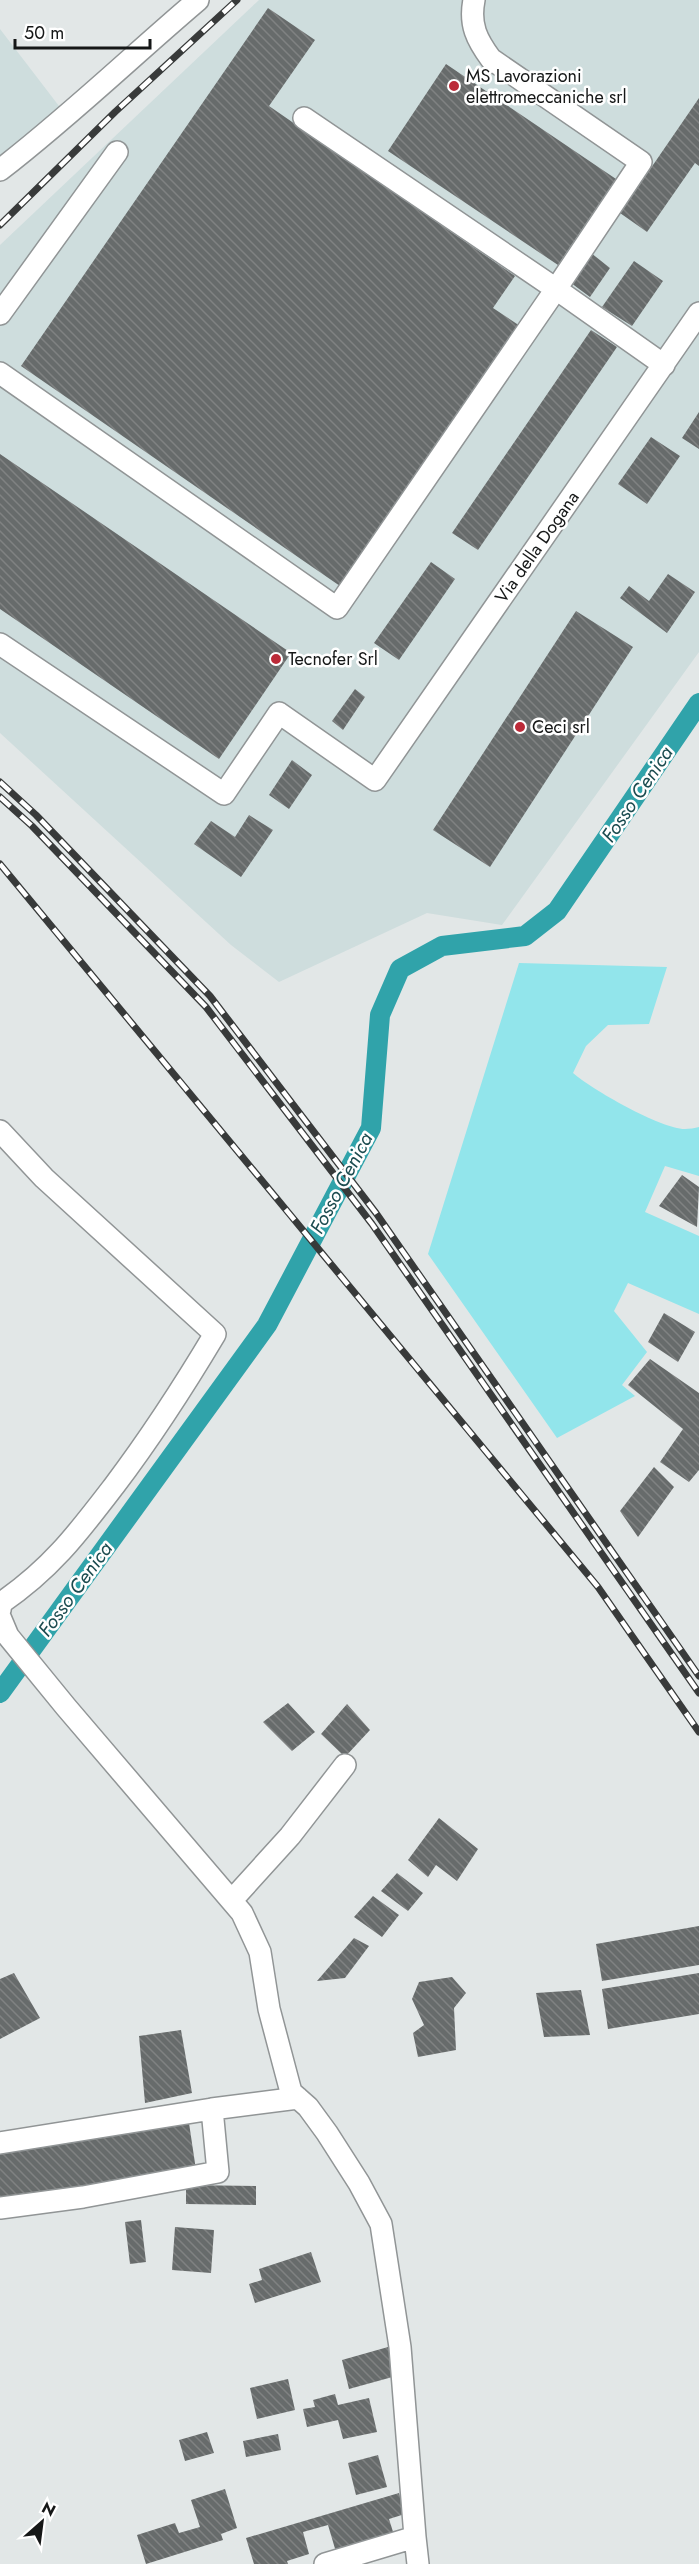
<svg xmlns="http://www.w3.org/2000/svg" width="699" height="2564" font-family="Jost,sans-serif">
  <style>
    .built { fill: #cedddd }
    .green { fill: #92e5eb }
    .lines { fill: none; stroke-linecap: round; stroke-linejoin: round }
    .canal { stroke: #30a3aa; stroke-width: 20 }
    .building { fill: url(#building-back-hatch) }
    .minor-casing { stroke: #919596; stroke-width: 24 }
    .minor { stroke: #fff; stroke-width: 21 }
    .rail-casing { stroke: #383a3a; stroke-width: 7 }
    .rail { stroke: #fff; stroke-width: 4.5; stroke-dasharray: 14; stroke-linecap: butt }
    .poi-dot { fill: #bb2a38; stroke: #fff; stroke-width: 2 }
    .labels { text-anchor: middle; stroke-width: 5; stroke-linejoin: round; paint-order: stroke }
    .poi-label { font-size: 18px; fill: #151717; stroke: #fff; text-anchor: start }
    .street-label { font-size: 18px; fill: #151717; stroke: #fff }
    .water-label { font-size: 20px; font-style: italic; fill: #1c4c50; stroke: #fff }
  </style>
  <defs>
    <pattern id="building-back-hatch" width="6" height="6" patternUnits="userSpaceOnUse" patternTransform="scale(1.5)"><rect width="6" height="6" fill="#676b6b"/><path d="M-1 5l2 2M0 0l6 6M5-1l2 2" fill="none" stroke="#808282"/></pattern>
  </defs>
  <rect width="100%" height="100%" fill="#e2e7e7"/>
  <path class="built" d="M259 0H699V652L502 925 427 913 279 982 231 945 0 733V245Z
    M0 29 72 123 0 180Z"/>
  <path class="green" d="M519 963 667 967 649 1024 608 1025 586 1046 573 1073C591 1089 661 1129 685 1129 689 1129 695 1128 699 1127V1176L665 1166 645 1212 699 1236V1314L628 1283 614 1311 647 1352 622 1385 635 1396 557 1438 428 1254Z"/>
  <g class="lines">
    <path class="canal" d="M0 1693 267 1325 371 1128 380 1015 400 969 442 946 525 936 557 911 699 703"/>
  </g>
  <path class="building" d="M268 8 315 40 269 106 515 276 493 308 520 326 340 586 21 366Z
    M446 64 616 179 558 265 388 151Z
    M699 98V166L695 163 647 232 620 213Z
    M591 253 610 268 590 297 571 283Z
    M634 261 663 281 632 326 602 307Z
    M591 330 617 347 478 550 452 533Z
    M699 412V449L682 438Z
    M651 437 680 456 647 504 618 484Z
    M0 454 291 653 219 759 0 609Z
    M431 562 455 579 399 660 374 643Z
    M668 574 695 592 667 633 620 598 629 586 649 601Z
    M576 611 633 647 490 867 433 830Z
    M355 689 365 697 343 730 332 721Z
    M292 760 312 775 289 809 269 795Z
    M249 815 273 830 241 877 194 844 211 821 235 837Z
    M682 1175 699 1187 697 1227 659 1206Z
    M664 1313 695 1332 678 1362 648 1342Z
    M650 1359 699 1393V1470L689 1482 660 1462 683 1429 628 1385Z
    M654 1467 674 1487 638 1537 620 1511Z
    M288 1703 315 1732 292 1751 263 1722Z
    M347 1704 370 1730 345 1757 321 1734Z
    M439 1818 478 1849 457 1881 436 1865 428 1877 408 1860Z
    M397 1873 423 1893 408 1911 381 1891Z
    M373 1896 399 1915 382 1937 354 1917Z
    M699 1926V1965L602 1981 596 1944Z
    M354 1938 369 1946 345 1978 317 1981Z
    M14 1973 40 2018 0 2039V1979Z
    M699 1973V2014L608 2029 602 1989Z
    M452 1977 466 1993 454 2008 456 2050 418 2057 413 2033 424 2025 412 1999 419 1982Z
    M581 1990 590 2035 544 2037 536 1993Z
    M181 2030 192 2093 145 2103 139 2036Z
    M189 2123 196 2170 0 2197V2150Z
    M186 2185 256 2186V2205L186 2204Z
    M141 2220 146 2262 130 2264 125 2222Z
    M175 2227 214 2230 211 2273 172 2270Z
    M311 2252 321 2282 255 2303 249 2284 262 2280 259 2269Z
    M388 2347 396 2376 349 2389 342 2360Z
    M288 2379 295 2410 257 2419 250 2388Z
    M335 2394 338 2405 369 2398 377 2432 343 2439 338 2420 307 2427 303 2409 315 2407 313 2400Z
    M207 2432 214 2453 185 2461 179 2440Z
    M278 2434 281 2450 246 2457 243 2441Z
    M378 2455 387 2487 356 2495 348 2463Z
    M225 2489 237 2528 221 2534 223 2540 146 2564 137 2535 175 2523 179 2533 200 2527 191 2500Z
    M399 2493 405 2514 389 2519 394 2535 336 2552 328 2525 303 2532 309 2554 287 2561 288 2564H254L246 2538Z"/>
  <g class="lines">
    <g class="minor-casing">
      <path id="minor" d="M304 118 556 289 641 162 491 59C477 40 469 25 474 0
        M0 170C69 117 132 56 198 0
        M0 314 117 152
        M0 373 337 608 556 289 664 365
        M0 644 224 794 279 713 375 780 699 313
        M0 1131 44 1178 215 1334C184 1386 151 1437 114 1486 78 1533 51 1569 1 1603L0 1610
        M0 1617 8 1636 66 1707 242 1913 260 1952 269 2009 291 2092 308 2107 327 2133 359 2183 381 2224 400 2347 415 2537 325 2564
        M232 1900 290 1836 345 1765
        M0 2143 212 2109
        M0 2208 83 2197 218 2172 212 2109 298 2098
        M415 2537 418 2564"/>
    </g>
    <use href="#minor" class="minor"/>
    <g class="rail-casing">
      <path id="rail" d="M0 225 115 112 237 0
        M0 782 36 815 210 996 376 1213 699 1676
        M0 797 32 826 206 1007 372 1224 699 1693
        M0 864 598 1587 699 1732"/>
    </g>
    <use href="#rail" class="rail"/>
  </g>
  <g class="poi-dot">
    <circle cx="454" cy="86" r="6"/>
    <circle cx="276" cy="659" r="6"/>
    <circle cx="520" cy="727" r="6"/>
  </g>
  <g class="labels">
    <g class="poi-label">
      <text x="466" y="82">MS Lavorazioni<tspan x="466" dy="21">elettromeccaniche srl</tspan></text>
      <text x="288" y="665">Tecnofer Srl</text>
      <text x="532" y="733">Ceci srl</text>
    </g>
    <g class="street-label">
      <text transform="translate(537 547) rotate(-55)" y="6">Via della Dogana</text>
    </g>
    <g class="water-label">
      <text transform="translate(637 794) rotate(-56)" y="7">Fosso Cenica</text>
      <text transform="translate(341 1183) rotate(-62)" y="7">Fosso Cenica</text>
      <text transform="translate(75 1589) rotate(-54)" y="7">Fosso Cenica</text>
    </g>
  </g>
  <g transform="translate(42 2522) rotate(28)" stroke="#ffffff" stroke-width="4.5" paint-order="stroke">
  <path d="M0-4.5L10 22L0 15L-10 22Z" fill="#151717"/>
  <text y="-9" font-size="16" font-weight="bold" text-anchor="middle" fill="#151717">N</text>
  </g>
  <path d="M15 39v9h135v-9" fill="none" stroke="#151717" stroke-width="3"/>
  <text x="24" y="39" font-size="18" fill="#151717" stroke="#ffffff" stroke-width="4.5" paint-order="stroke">50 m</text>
</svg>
